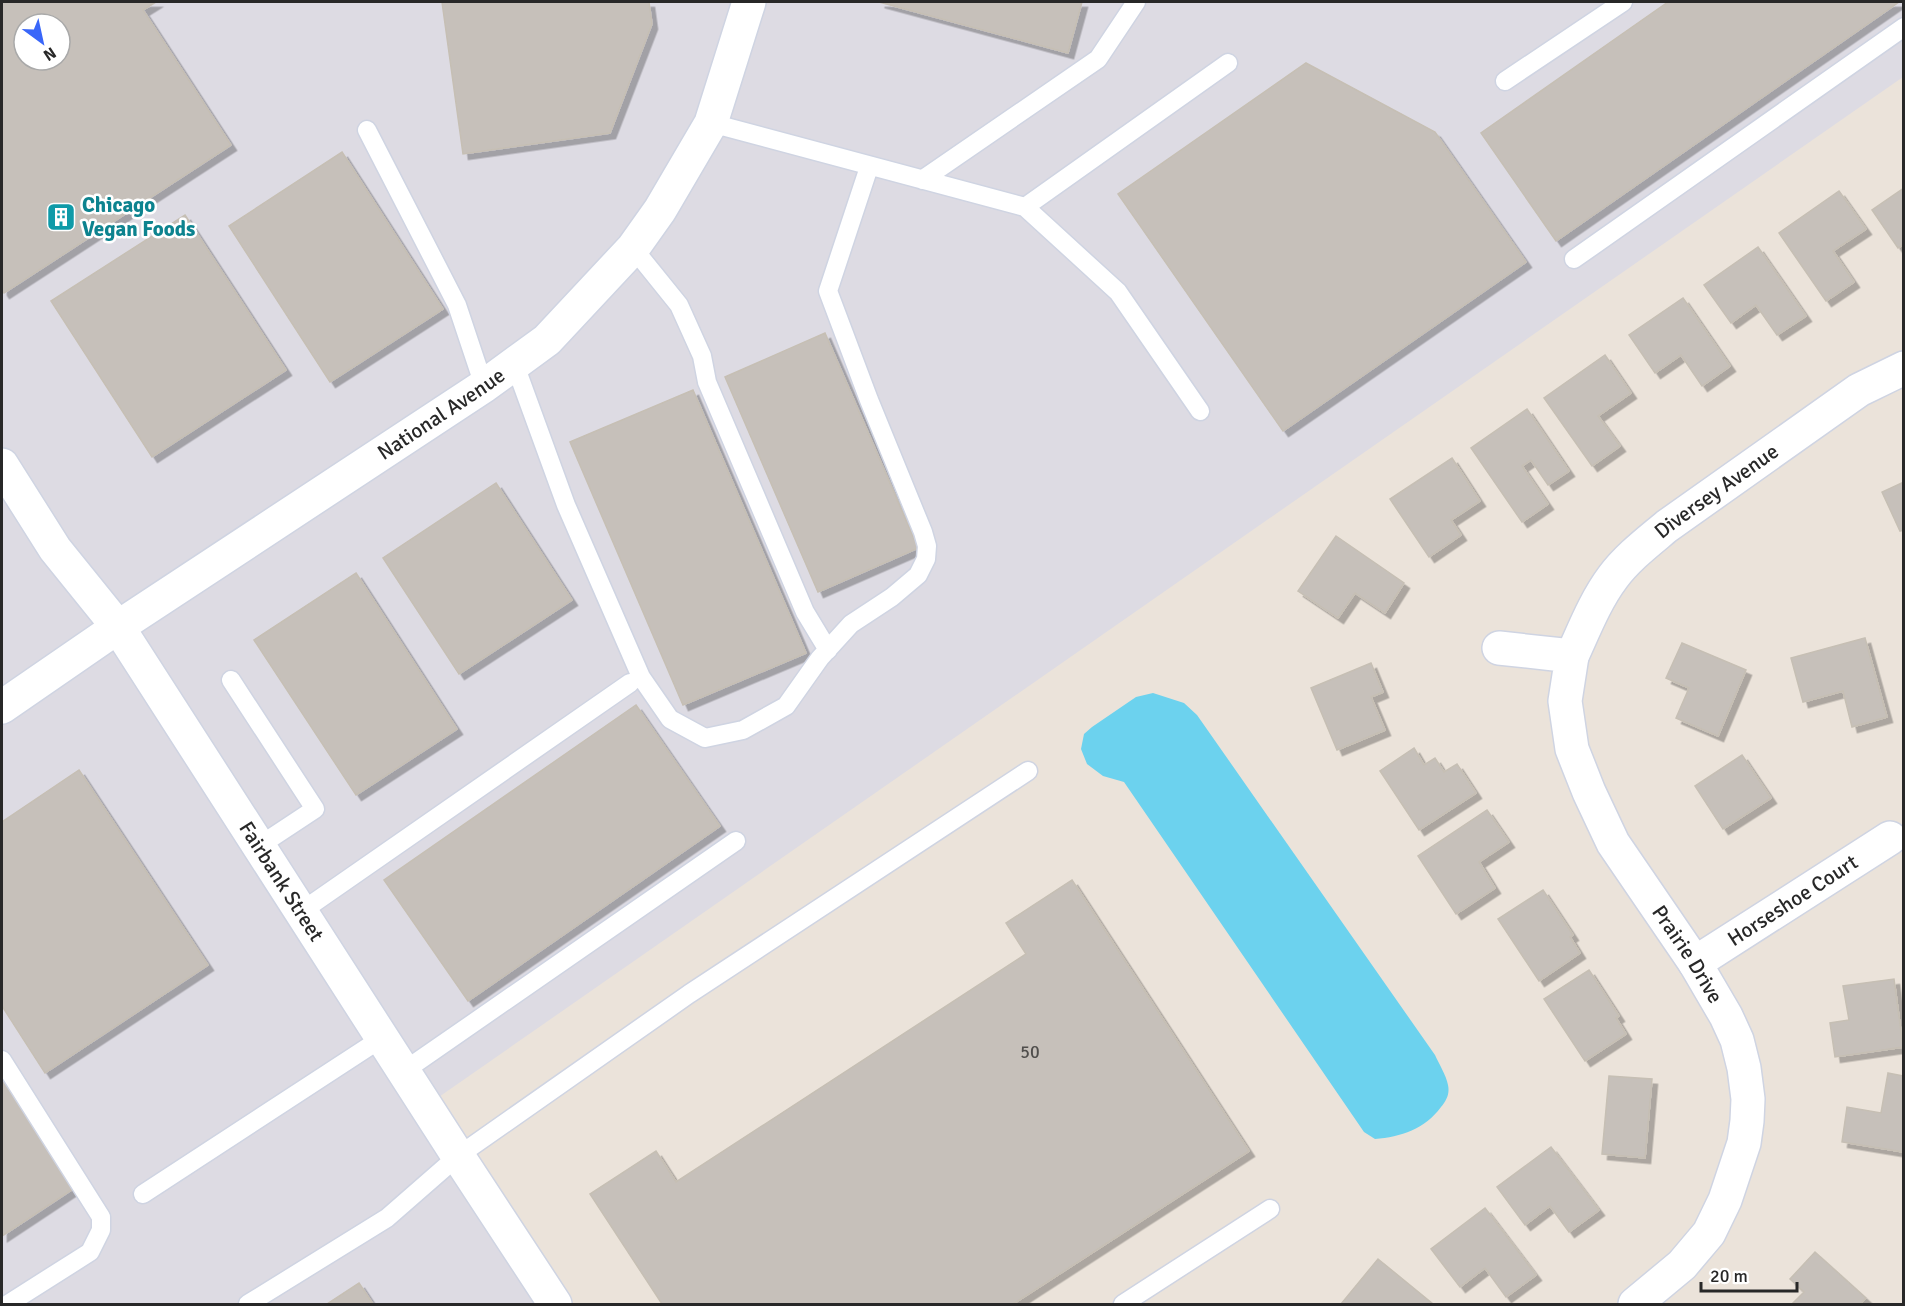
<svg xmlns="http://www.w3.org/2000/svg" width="1905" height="1306" font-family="Signika,sans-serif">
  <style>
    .industrial { fill: #dddbe3; fill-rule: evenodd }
    .water { fill: #6cd2ee }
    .building { fill: #c6c0ba; stroke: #c6bfb4; stroke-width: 1.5; fill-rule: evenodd; filter: url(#shadow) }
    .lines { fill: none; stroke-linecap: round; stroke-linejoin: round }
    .lane-casing { stroke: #cfd4e2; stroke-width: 21 }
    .street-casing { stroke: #cfd4e2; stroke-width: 36 }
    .lane { stroke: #fff; stroke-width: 18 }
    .street { stroke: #fff; stroke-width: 33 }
    .labels { text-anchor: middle; stroke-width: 5; stroke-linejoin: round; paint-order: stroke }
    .number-label { font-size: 18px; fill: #504e4c }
    .culture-label { font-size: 21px; font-weight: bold; fill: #0d838f; stroke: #fff; text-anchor: start }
    .street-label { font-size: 21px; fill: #282828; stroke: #fff }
  </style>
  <defs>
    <filter id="shadow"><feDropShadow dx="5.5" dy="5.5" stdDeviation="0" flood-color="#0004"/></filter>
  </defs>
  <rect width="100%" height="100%" fill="#ebe3da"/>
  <path class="industrial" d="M2 2H1903V77L413 1115 536 1304H2ZM24 24H60V60H24Z"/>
  <path class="water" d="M1153 693 1184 703 1197 715 1435 1055C1439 1064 1446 1075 1448 1085 1450 1094 1446 1101 1441 1107 1425 1129 1401 1137 1375 1139L1364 1132 1124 782 1103 776 1087 764 1081 749 1084 734 1092 727 1136 697Z"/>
  <path class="building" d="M2 2H156L143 10 231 145 4 293 2 290ZM24 24H60V60H24Z
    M442 2H649L652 24 610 133 463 154Z
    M879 2H1082L1068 53Z
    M1668 2H1899L1556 241 1481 133Z
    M1306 63 1435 132 1526 262 1283 431 1118 194Z
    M342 152 443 309 330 382 229 226Z
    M1904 188V244L1898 248 1872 210Z
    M1839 191 1866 229 1833 251 1854 282 1826 301 1779 233Z
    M185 215 286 370 152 457 51 301Z
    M1758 247 1806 316 1777 335 1756 305 1731 323 1704 285Z
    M1683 298 1730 366 1702 386 1681 355 1655 373 1629 335Z
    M825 333 918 548 818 592 725 377Z
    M1605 355 1631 393 1598 416 1620 446 1592 466 1544 398Z
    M693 390 806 653 683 705 570 442Z
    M1527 409 1569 471 1548 485 1531 460 1522 466 1548 504 1522 522 1471 448Z
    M1452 458 1480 501 1451 520 1461 535 1429 557 1390 499Z
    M1904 482V530L1900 531 1882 492Z
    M496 483 572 600 459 674 383 558Z
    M1336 536 1404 583 1385 613 1355 593 1338 618 1298 591Z
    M356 573 457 729 356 795 254 640Z
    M1865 638 1887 717 1852 727 1843 691 1803 702 1791 658Z
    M1682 643 1746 670 1718 736 1676 718 1689 688 1666 678Z
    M1371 663 1383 692 1371 697 1385 730 1337 750 1311 688Z
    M636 705 720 826 468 1001 384 880Z
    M1414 748 1424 765 1435 758 1444 772 1457 764 1476 793 1419 830 1380 771Z
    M1742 755 1771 798 1723 829 1695 786Z
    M79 770 208 965 45 1073 2 1006V822Z
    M1487 810 1509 842 1479 862 1495 888 1456 914 1418 856Z
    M1072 880 1249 1151 1013 1304H662L590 1194 656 1151 676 1182 1026 954 1006 923Z
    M1543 890 1573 935 1570 937 1580 953 1539 981 1498 919Z
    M1589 970 1619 1016 1616 1018 1626 1034 1585 1061 1544 999Z
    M1894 979 1903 1047 1835 1057 1830 1023 1849 1020 1843 986Z
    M1888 1073 1904 1076V1152L1842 1142 1847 1107 1881 1113Z
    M2 1074 76 1187 2 1236Z
    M1609 1076 1652 1079 1645 1158 1602 1154Z
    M1551 1147 1599 1210 1569 1232 1550 1206 1525 1225 1497 1187Z
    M1485 1208 1536 1275 1506 1297 1485 1268 1460 1287 1431 1249Z
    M1815 1252 1866 1298 1860 1304H1792L1804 1292 1790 1279Z
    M1378 1259 1433 1304H1341Z
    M359 1283 373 1304H327Z"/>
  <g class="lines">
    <g class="lane-casing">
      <path id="lane" d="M1505 81 1623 2
        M711 123 1025 207 1118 292 1200 411
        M367 130 457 305 484 386
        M922 180 1098 59 1136 2
        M1025 207 1228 63
        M633 248 679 305 702 356 707 382 805 612 828 650
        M1574 259 1904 27
        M515 365 566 505 641 677 670 719 705 738 743 730 786 706 820 658 851 624 892 597 918 575 926 559 927 546 923 532 869 400 828 291 869 167
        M231 680 315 809 259 846
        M302 911 630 683
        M2 1060 101 1217V1230L90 1252 8 1304
        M404 1071 736 841
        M143 1194 382 1038
        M248 1304 387 1218 458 1156 689 994 1028 771
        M1123 1304 1270 1209"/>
    </g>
    <g class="street-casing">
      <g id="street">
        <path id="s1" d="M2 465 55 549 118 627 458 1156 555 1304"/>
        <path id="s2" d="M1499 648 1572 656 1565 701 1572 749 1589 792 1613 843 1695 963 1726 1016 1737 1040 1744 1068 1748 1099 1747 1121 1744 1143 1725 1200 1709 1233 1682 1265 1635 1304"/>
        <path id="s3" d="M1572 656C1584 630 1595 601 1613 577 1628 557 1648 542 1667 526L1859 390 1904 368"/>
        <path id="s4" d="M2 707 118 627 484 386 547 340 633 248 660 210 711 123 749 2"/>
        <path id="s5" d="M1695 963 1890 838"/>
      </g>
    </g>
    <use href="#lane" class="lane"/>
    <use href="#street" class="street"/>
  </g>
  <defs>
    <g id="building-square" transform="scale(1.5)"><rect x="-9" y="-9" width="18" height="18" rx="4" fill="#0f9aa8" stroke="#fff"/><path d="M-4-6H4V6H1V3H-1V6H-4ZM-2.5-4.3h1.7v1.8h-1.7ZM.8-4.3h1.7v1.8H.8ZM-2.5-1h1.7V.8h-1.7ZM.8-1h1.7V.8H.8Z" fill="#fff"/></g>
  </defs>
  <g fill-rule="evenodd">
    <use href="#building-square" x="61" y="217"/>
  </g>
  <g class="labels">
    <g class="number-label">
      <text x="1030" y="1058">50</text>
    </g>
    <g class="culture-label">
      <text x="82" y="212">Chicago<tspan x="82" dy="24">Vegan Foods</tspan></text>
    </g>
    <g class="street-label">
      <text dy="7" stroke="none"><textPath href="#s4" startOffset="528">National Avenue</textPath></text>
      <text dy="7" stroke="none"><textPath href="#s3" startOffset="224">Diversey Avenue</textPath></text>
      <text dy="7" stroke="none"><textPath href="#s1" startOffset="502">Fairbank Street</textPath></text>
      <text dy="7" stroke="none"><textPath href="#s5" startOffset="116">Horseshoe Court</textPath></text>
      <text dy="7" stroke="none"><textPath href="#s2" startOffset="404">Prairie Drive</textPath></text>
    </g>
  </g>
  <rect width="1905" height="1306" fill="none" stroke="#282828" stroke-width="6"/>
  <g transform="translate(42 42) rotate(147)"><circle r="28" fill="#ffffff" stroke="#a9a9a9" stroke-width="1.5"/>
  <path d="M0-4.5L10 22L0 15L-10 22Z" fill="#3966f9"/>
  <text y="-9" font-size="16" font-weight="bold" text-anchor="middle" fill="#282828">N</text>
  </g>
  <path d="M1701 1282v9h96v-9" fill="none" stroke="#282828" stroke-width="3"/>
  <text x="1710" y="1282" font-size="18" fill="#282828" stroke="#ffffff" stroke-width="4.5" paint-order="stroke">20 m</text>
</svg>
